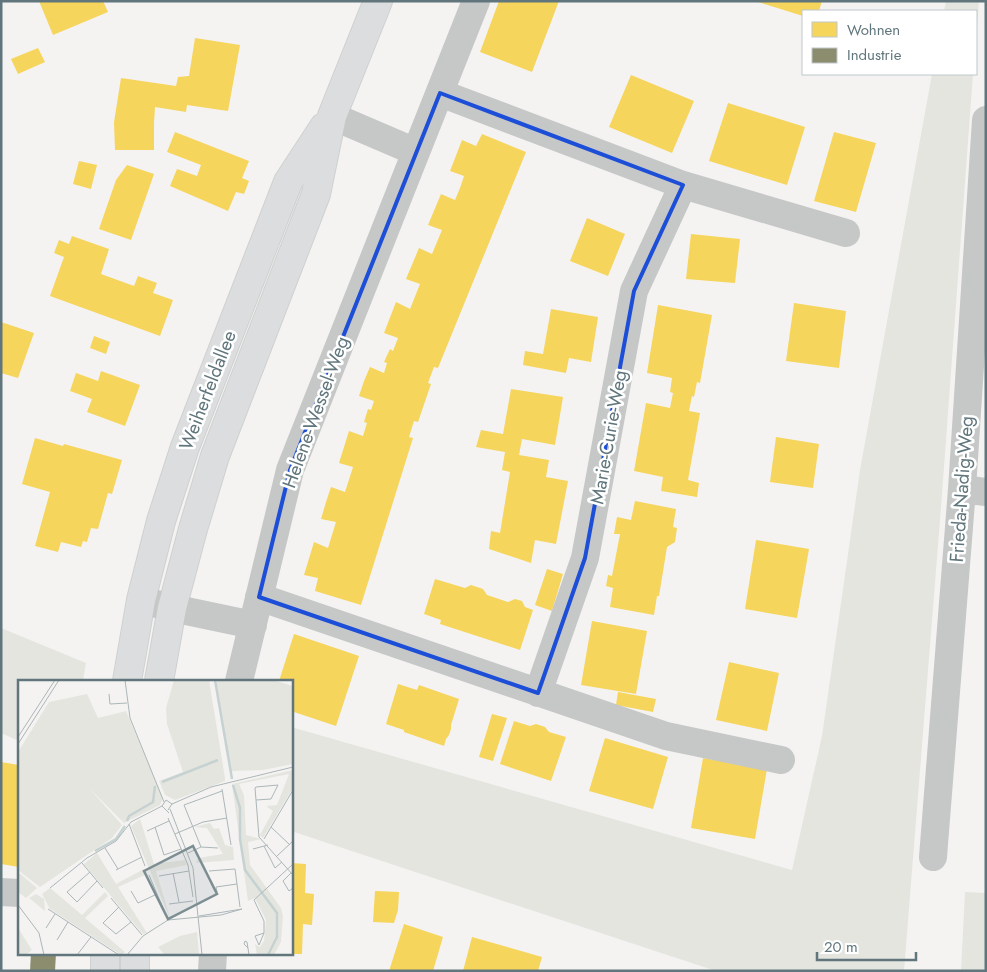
<svg xmlns="http://www.w3.org/2000/svg" width="987" height="972" font-family="Jost,sans-serif">
  <style>
    .green { fill: #e4e5df }
    .homes { fill: #f6d55c }
    .industry { fill: #8c8c6e }
    .lines { fill: none; stroke-linecap: round; stroke-linejoin: round }
    .secondary-casing { stroke: #cfd0d0; stroke-width: 30 }
    .minor { stroke: #c6c8c8; stroke-width: 28 }
    .secondary { stroke: #dcddde; stroke-width: 28 }
    .marked { fill: none; stroke: #1d4ed8; stroke-width: 4; stroke-linejoin: round }
    .labels { text-anchor: middle; stroke-width: 5; stroke-linejoin: round; paint-order: stroke }
    .street-label { font-size: 19px; fill: #60767c; stroke: #fff }
    .inset-river { fill: none; stroke: #c6d2d2; stroke-width: 2.5 }
    .inset-road { fill: none; stroke: #acb6b8; stroke-width: 1 }
    .view { fill: #7d8e93; fill-opacity: 0.15; stroke: #7d8e93; stroke-width: 2.5 }
    .inset-edge { fill: none; stroke: #60767c; stroke-width: 2.5 }
  </style>
  <rect width="100%" height="100%" fill="#f4f3f2"/>
  <path class="green" d="M946 1H979L976 40V11H944Z
    M932 74H973L941 508 904 971H716L291 831V727L792 870 822 736 860 470Z
    M1 628 86 663 83 681H19V741L1 733Z
    M965 892 986 893V971H961Z"/>
  <path class="homes" d="M39 1H103L108 12 53 35Z
    M499 1H559L532 72 480 52Z
    M822 1 819 11H803V16L758 2Z
    M195 38 240 45 228 111 187 105 186 112 155 107 154 123V150H115L114 122 121 78 176 86 178 77 189 76Z
    M38 48 45 62 18 74 11 59Z
    M631 75 694 101 672 153 609 127Z
    M728 103 805 127 787 185 709 161Z
    M175 132 249 161 242 178 249 181 244 194 236 192 228 211 170 186 177 169 197 176 201 165 167 152Z
    M834 132 876 143 856 212 814 201Z
    M482 134 526 152 438 368 434 367 428 383 431 384 418 422 414 421 409 437 413 438 361 605 315 591 318 578 304 575 314 542 328 548 336 522 321 519 326 502 331 487 345 492 353 467 339 463 349 431 363 436 367 423 364 422 368 409 371 410 374 401 359 396 364 381 370 367 384 373 387 363 384 362 390 349 393 351 398 338 384 333 396 302 410 309 420 284 406 279 419 248 432 254 442 230 428 225 441 194 455 200 460 188 464 176 450 171 462 140 476 146Z
    M79 161 97 165 91 189 73 184Z
    M127 165 154 174 131 240 99 229 116 180Z
    M587 218 625 234 608 276 570 261Z
    M691 234 740 239 735 283 686 279Z
    M72 236 109 249 101 274 134 286 138 276 157 283 153 293 173 300 160 336 50 296 64 257 54 253 59 240 69 244Z
    M794 303 846 311 839 368 786 361Z
    M658 305 712 315 700 383 697 382 694 397 692 396 689 411 700 413 688 480 699 483 697 497 661 491 663 477 634 471 646 403 670 408 673 393 670 392 672 378 647 373Z
    M551 309 598 317 591 362 569 358 566 373 523 365 525 351 543 354Z
    M1 322 34 333 18 378 1 373Z
    M94 336 110 342 106 354 90 348Z
    M101 371 140 385 125 426 87 412 92 399 70 391 76 373 98 381Z
    M511 389 563 397 555 445 522 439 519 455 549 460 546 477 568 481 556 544 535 540 531 563 489 549 491 531 500 533 510 472 502 470 505 452 476 447 481 430 503 434Z
    M776 437 819 444 813 488 770 482Z
    M35 438 63 446 64 444 122 460 112 494 108 493 98 529 91 528 87 542 83 541 81 547 61 542 58 552 35 546 50 492 22 484Z
    M635 501 676 509 673 527 677 528 675 542 667 547 659 596H657L654 615 610 607 613 588 606 586 608 575 612 576 620 534H614L617 517 631 520Z
    M756 540 809 549 797 618 745 609Z
    M547 569 563 574 552 611 535 605Z
    M435 579 465 588 471 585 483 589 487 595 508 602 515 599 522 601 525 607 533 610 520 650 440 624 441 620 424 614Z
    M592 621 647 631 636 694 581 685Z
    M294 634 359 656 336 726 291 711V681H279Z
    M729 662 779 673 767 731 716 720Z
    M398 684 417 690 419 685 459 699 451 725V729L449 735 446 739 444 746 404 732V730L386 724Z
    M618 692 656 699 653 712 616 705Z
    M492 714 507 718 493 761 479 757Z
    M514 721 530 726 536 724 545 727 549 732 566 737 551 781 500 764Z
    M605 738 668 757 653 809 589 791Z
    M703 758 767 769 755 839 691 828Z
    M1 762 19 765V867L1 864Z
    M291 863 306 864 305 893 314 894 312 925 303 924 302 954H291Z
    M375 891 399 892 398 910 394 923 373 922Z
    M404 924 443 937 433 971H389Z
    M472 937 542 957 538 971H463Z"/>
  <path class="industry" d="M31 953H56L55 971H30Z"/>
  <g class="lines">
    <g class="secondary-casing">
      <path id="secondary" d="M127 681 141 600 161 521 185 447 288 182 324 127
        M159 681 172 608 193 529 215 456 316 194 332 116 378 1
        M105 971V953
        M135 971V953"/>
    </g>
    <path class="minor" d="M440 93 683 185 846 233
      M332 116 416 152 476 1
      M962 489 986 492
      M259 597 666 736 781 760
      M141 600 172 608 253 625
      M239 681 290 470 416 152
      M538 693 585 558 634 291 683 185
      M933 857 962 489 986 120
      M1 892 19 893
      M212 971 213 953"/>
    <use href="#secondary" class="secondary"/>
  </g>
  <path class="marked" d="M440 93 683 185 634 291 585 558 538 693 259 597 290 470Z"/>
  <g class="labels">
    <g class="street-label">
      <text transform="translate(207 390) rotate(-69)" y="7">Weiherfeldallee</text>
      <text transform="translate(315 412) rotate(-70)" y="7">Helene-Wessel-Weg</text>
      <text transform="translate(608 437) rotate(-80)" y="7">Marie-Curie-Weg</text>
      <text transform="translate(961 489) rotate(-86)" y="7">Frieda-Nadig-Weg</text>
    </g>
  </g>
  <g transform="translate(18 680)">
    <rect width="275" height="275" fill="#f4f3f2"/>
    <path d="M156 0H191L207 98V101L157 120 147 115 141 101 165 92 149 44 148 28ZM198 0H255L275 6V84L245 90 213 91ZM69 14 80 38 108 31 145 118 142 125 106 143 71 108 104 145 94 158 22 207 0 190V72L31 22ZM275 90V108L245 158 242 155 255 131 248 126 259 125 271 94 221 104 226 115 228 155 243 159 230 162 232 185 263 228 265 236 263 262 256 275H239L237 264 242 267 246 261 248 240 237 218 230 221 214 104ZM122 139 136 184 167 180 169 185 138 191 152 238 113 146ZM192 143 196 149 201 148 207 165 215 167 216 180 178 183 180 178 205 174 189 148 176 147ZM79 173 98 204 126 189 129 194 100 207 129 253 125 254 66 184ZM0 192 19 208 8 218 0 212ZM32 208 64 235 87 212 90 216 67 238 107 272 103 275 32 229 24 214ZM18 214 26 219 27 231 11 218ZM0 248 14 270 8 275H0ZM179 252 181 275H147L140 267 162 256Z" fill="#e4e5df"/>
    <path class="inset-river" d="M197 0 214 99M144 102 200 80M215 105 222 128V159L227 190 259 233V257L250 275M109 141 111 136 135 122 137 106M77 171 98 159 107 146"/>
    <path class="inset-road" d="M107 0 112 38 146 122M91 14 92 24 109 23M0 57 37 0M0 64 41 0M204 109 213 165M238 120 253 119 260 105 238 107 237 108 238 120 241 157 275 195M154 124 193 107 275 87M152 129 175 188 184 275M150 130 154 124 148 120 144 126 151 133M150 138 170 185 175 217M111 144 127 186M137 147 146 175 163 169M253 147 272 165M129 151 151 141M157 154 185 142 209 138M246 159 275 110M246 166 257 188 264 182M183 167 200 168M87 168 100 189M235 169 250 165M170 173 183 167 166 125 204 111M259 176 275 161M64 183 85 208M98 190 124 177M191 191 217 189 222 227M72 192 49 212 59 222 79 201M155 193 161 222M273 193 265 201 271 211 275 208M131 195 150 240M141 196 171 191M32 208 69 178 98 161 113 142 144 126M113 211 120 223 139 214M199 212 198 207 219 204M93 218 124 255M151 224 175 221M0 225 21 253 26 275M101 227 85 243 98 254 113 242M30 229 101 275M28 248 37 234M246 253 237 256 241 265 246 253V241L236 220 275 184M39 260 50 242M230 268 226 264 227 261 229 262 231 275M59 275 73 257M109 275 125 256 150 240 203 235 224 229 181 236"/>
    <path class="view" d="M175 166 199 214 150 239 126 191Z"/>
    <rect width="275" height="275" class="inset-edge"/>
  </g>
  <rect width="987" height="972" fill="none" stroke="#60767c" stroke-width="5"/>
  <rect x="802" y="10" width="175" height="65" fill="#ffffff" stroke="#bfc8cb"/>
  <rect x="812" y="22" width="25" height="15" fill="#f6d55c" stroke="#bfc8cb"/>
  <text x="847" y="35" font-size="15" fill="#60767c">Wohnen</text>
  <rect x="812" y="48" width="25" height="15" fill="#8c8c6e" stroke="#bfc8cb"/>
  <text x="847" y="60" font-size="15" fill="#60767c">Industrie</text>
  <path d="M817 952v8h99v-8" fill="none" stroke="#60767c" stroke-width="2.5"/>
  <text x="824" y="952" font-size="15" fill="#60767c" stroke="#ffffff" stroke-width="4" paint-order="stroke">20 m</text>
</svg>
